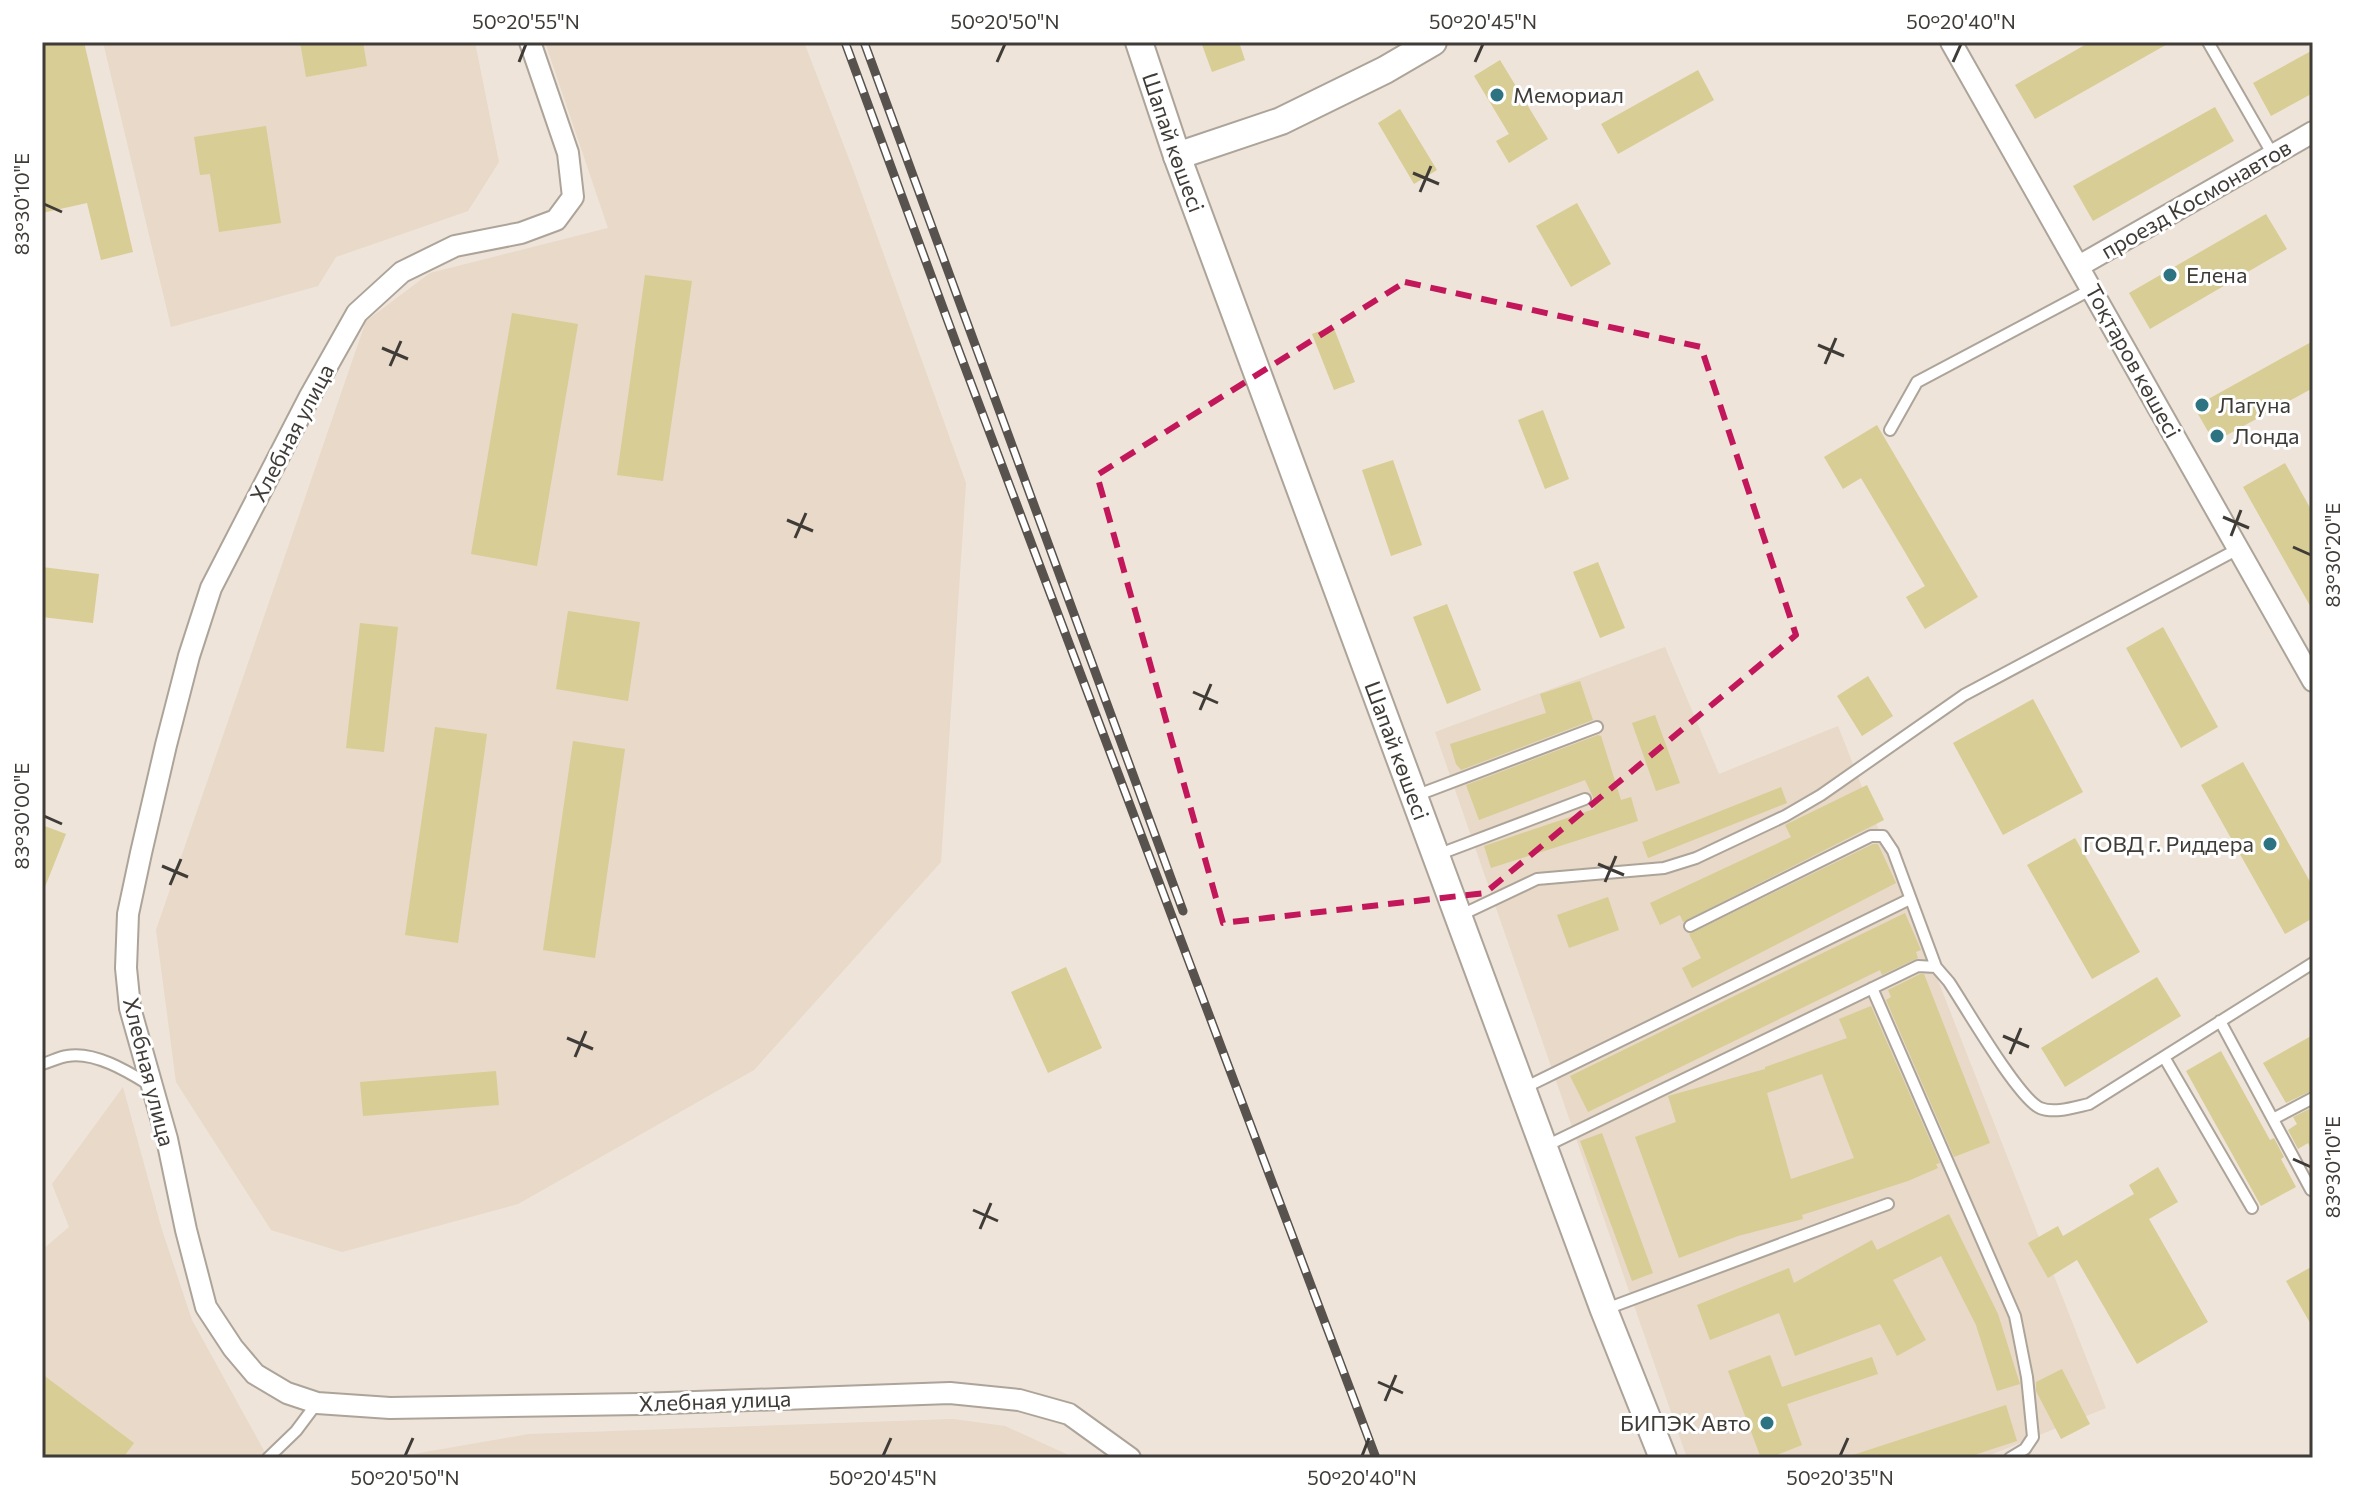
<svg xmlns="http://www.w3.org/2000/svg" width="2355" height="1500" font-family="Commissioner,sans-serif">
  <style>
    .built { fill: #e8d9c8 }
    .building { fill: #d8cd94; fill-rule: evenodd }
    .lines { fill: none; stroke-linecap: round; stroke-linejoin: round }
    .service-casing { stroke: #ada499; stroke-width: 14 }
    .minor-casing { stroke: #ada499; stroke-width: 24 }
    .tertiary-casing { stroke: #ada499; stroke-width: 30 }
    .service { stroke: #fff; stroke-width: 10 }
    .minor { stroke: #fff; stroke-width: 20 }
    .tertiary { stroke: #fff; stroke-width: 26 }
    .rail-casing { stroke: #57524d; stroke-width: 9 }
    .rail { stroke: #fff; stroke-width: 6; stroke-dasharray: 18; stroke-linecap: butt }
    .marked { fill: none; stroke: #c2185b; stroke-width: 6; stroke-dasharray: 16 10; stroke-linejoin: round }
    .ticks { fill: none; stroke: #3f3b37; stroke-width: 3 }
    .poi-dot { fill: #2d7381; stroke: #fff; stroke-width: 3 }
    .labels { text-anchor: middle; stroke-width: 6; stroke-linejoin: round; paint-order: stroke }
    .poi-label { font-size: 22px; fill: #3f3b37; stroke: #fff; text-anchor: start }
    .street-label { font-size: 22px; fill: #3f3b37; stroke: #fff }
    .neatline { fill: none; stroke: #3f3b37; stroke-width: 3 }
    .ticks-label { font-size: 20px; text-anchor: middle; fill: #3f3b37 }
  </style>
  <rect width="100%" height="100%" fill="#eee4d9"/>
  <path class="built" d="M103 42H475L499 162 468 211 336 257 318 286 171 327Z
    M545 42H804L854 172 966 483 941 862 754 1070 518 1204 342 1252 271 1230 176 1082 156 930 366 321 430 273 608 228Z
    M1665 647 1719 774 1838 726 2106 1408 1983 1458H1687L1435 732Z
    M123 1087 162 1230 192 1320 268 1458H42V1250L69 1227 52 1184Z
    M953 1419 1005 1426 1075 1458H391L529 1434Z"/>
  <path class="building" d="M42 42H84L133 252 101 260 87 203 42 213Z
    M300 42H363L367 66 306 77Z
    M1201 42H1239L1245 60 1212 72Z
    M2090 42H2171L2035 119 2015 85Z
    M2313 50V93L2271 116 2253 83Z
    M1500 60 1548 139 1509 163 1496 141 1509 134 1474 76Z
    M1698 70 1714 100 1618 154 1601 124Z
    M2215 107 2234 141 2093 221 2073 186Z
    M1400 109 1437 170 1414 184 1378 123Z
    M266 126 281 223 219 232 210 174 200 175 194 137Z
    M1577 203 1611 264 1571 287 1536 226Z
    M2266 214 2287 249 2150 329 2129 293Z
    M645 275 692 281 663 481 617 475Z
    M512 313 578 324 537 566 471 554Z
    M1333 326 1355 382 1334 390 1312 334Z
    M2313 341V388L2214 442 2194 407Z
    M1543 410 1569 479 1545 489 1518 420Z
    M1877 425 1978 597 1925 629 1906 597 1925 586 1861 478 1843 489 1824 457Z
    M1393 460 1422 545 1391 556 1362 470Z
    M2285 463 2313 513V611L2243 487Z
    M1598 562 1625 628 1600 638 1573 572Z
    M42 567 99 574 93 623 42 617Z
    M1447 604 1481 690 1447 704 1413 617Z
    M568 611 640 622 628 701 556 689Z
    M360 623 398 627 384 752 346 748Z
    M2163 627 2218 727 2181 748 2126 648Z
    M1868 676 1893 716 1862 736 1837 696Z
    M1580 681 1593 720 1461 770 1456 764 1450 744 1546 713 1540 694Z
    M2033 699 2083 792 2003 835 1953 743Z
    M1655 715 1680 783 1656 791 1632 723Z
    M435 727 487 734 458 943 405 935Z
    M1598 735 1601 736 1621 800 1631 797 1638 821 1491 868 1484 846 1594 809 1593 797 1585 780 1479 820 1466 785Z
    M573 741 625 749 595 958 543 950Z
    M2243 762 2313 887V918L2285 934 2201 785Z
    M1867 785 1884 820 1683 922 1680 915 1660 925 1650 903 1791 837 1785 825Z
    M1781 787 1787 803 1648 858 1642 842Z
    M42 825 66 834 43 892 42 891Z
    M2075 838 2140 952 2092 979 2027 865Z
    M1873 844H1878L1896 883 1692 988 1682 968 1701 958 1689 934Z
    M1608 897 1619 930 1569 948 1557 915Z
    M1905 913 1921 950 1916 952 1918 958 1882 975 1880 970 1588 1112 1570 1076Z
    M1066 967 1102 1048 1048 1073 1011 992Z
    M1920 974H1924L1990 1143 1954 1157 1886 1000 1891 997 1888 990Z
    M2157 977 2181 1016 2065 1087 2041 1048Z
    M1871 1006 1940 1163 1936 1164 1938 1168 1908 1181 1802 1215 1803 1219 1738 1236 1679 1258 1635 1137 1676 1122 1668 1096 1765 1069V1067L1847 1038 1839 1019ZM1822 1074 1854 1158 1791 1179 1767 1093Z
    M2313 1035V1090L2286 1103 2263 1063Z
    M2221 1051 2270 1140 2274 1138 2284 1157 2281 1159 2296 1187 2261 1206 2186 1071Z
    M496 1071 499 1105 363 1116 360 1082Z
    M2313 1107V1153L2308 1143 2298 1149 2288 1130 2297 1124 2293 1117Z
    M1602 1133 1653 1273 1632 1281 1580 1141Z
    M2158 1167 2178 1202 2149 1219 2208 1322 2137 1364 2077 1260 2048 1278 2028 1243 2058 1226 2063 1236 2134 1194 2129 1185Z
    M1949 1214 1998 1314 2020 1384 1997 1391 1976 1325 1941 1256 1893 1280 1926 1340 1897 1356 1880 1324 1795 1356 1779 1313 1710 1340 1697 1305 1789 1268 1794 1283 1872 1240 1877 1250Z
    M2313 1266V1328L2286 1281Z
    M1770 1355 1782 1387 1872 1357 1878 1374 1787 1404 1802 1445 1769 1458H1761L1728 1371Z
    M2062 1369 2090 1424 2061 1439 2036 1391V1382Z
    M42 1374 134 1443 123 1458H42Z
    M2006 1405 2017 1441 1965 1458H1854L1853 1455Z"/>
  <g class="lines">
    <g class="service-casing">
      <path id="service" d="M2208 42 2273 155
        M1890 430 1917 382 2092 289
        M1415 796 1597 727
        M1437 855 1585 799
        M1459 916 1537 879 1664 868 1696 858 1785 816 1821 795 1964 695 2238 549
        M1690 926 1871 836H1883L1893 851 1936 967
        M1872 988 2015 1316 2027 1377 2033 1437 2025 1449 2010 1458
        M2220 1021 2311 1190
        M2164 1057 2252 1208
        M42 1064C50 1062 59 1057 67 1056 94 1051 127 1071 148 1084
        M1524 1088 1910 899
        M2273 1119 2313 1098
        M1546 1146 1918 966 1936 967 1949 982C1965 1006 2018 1098 2040 1108 2055 1114 2075 1107 2089 1104L2313 963
        M1606 1309 1888 1204
        M268 1458 296 1431 317 1403"/>
    </g>
    <g class="minor-casing">
      <path id="minor" d="M530 42 568 153 573 197 556 220 521 233 455 246 402 272 357 313 309 398 211 588 189 656 166 745 141 853 128 914 126 968 130 1008 167 1139 186 1230 206 1307 233 1348 255 1374 287 1393 317 1403 390 1408 640 1404 950 1393 1019 1400 1069 1414 1130 1458
        M1951 42 2313 681
        M2079 266 2313 132"/>
    </g>
    <g class="tertiary-casing">
      <g id="tertiary">
        <path id="s1" d="M1139 42 1177 156 1604 1310 1663 1458"/>
        <path d="M1177 156 1281 121 1385 70 1433 42"/>
      </g>
    </g>
    <use href="#service" class="service"/>
    <use href="#minor" class="minor"/>
    <use href="#tertiary" class="tertiary"/>
    <g class="rail-casing">
      <path id="rail" d="M845 42 960 354 1376 1458
        M864 42 1183 911"/>
    </g>
    <use href="#rail" class="rail"/>
  </g>
  <path class="marked" d="M1405 282 1701 347 1796 635 1485 893 1223 923 1097 475Z"/>
  <path class="ticks" d="M519 62 526 44M997 62 1005 44M1475 62 1483 44M1953 62 1961 44M1413 173 1439 184M1420 192 1431 166M44 204 62 212M1818 345 1844 356M382 348 408 359M1825 364 1836 338M390 366 401 341M2223 517 2249 528M787 520 813 531M2231 536 2241 510M795 538 806 513M2293 547 2311 555M1193 692 1218 703M1200 710 1211 684M44 816 62 824M1598 864 1624 875M162 866 188 877M1605 882 1616 856M170 885 181 859M2003 1036 2029 1047M567 1038 593 1049M2010 1054 2021 1028M575 1057 586 1031M2293 1159 2311 1167M973 1210 998 1221M980 1229 991 1203M1378 1382 1403 1393M1385 1401 1396 1375M405 1456 413 1438M883 1456 891 1438M1362 1456 1369 1438M1840 1456 1848 1438"/>
  <g class="poi-dot">
    <circle cx="1497" cy="95" r="8"/>
    <circle cx="2170" cy="275" r="8"/>
    <circle cx="2202" cy="405" r="8"/>
    <circle cx="2217" cy="436" r="8"/>
    <circle cx="2270" cy="844" r="8"/>
    <circle cx="1767" cy="1423" r="8"/>
  </g>
  <g class="labels">
    <g class="poi-label">
      <text x="1513" y="103">Мемориал</text>
      <text x="2186" y="283">Елена</text>
      <text x="2218" y="413">Лагуна</text>
      <text x="2233" y="444">Лонда</text>
      <text x="2254" y="852" text-anchor="end">ГОВД г. Риддера</text>
      <text x="1751" y="1431" text-anchor="end">БИПЭК Авто</text>
    </g>
    <g class="street-label">
      <text dy="8" stroke="none"><textPath href="#s1" startOffset="106">Шапай көшесі</textPath></text>
      <text transform="translate(2196 199) rotate(-30)" y="8">проезд Космонавтов</text>
      <text transform="translate(2133 361) rotate(61)" y="8">Тоқтаров көшесі</text>
      <text transform="translate(292 433) rotate(-62)" y="8">Хлебная улица</text>
      <text dy="8" stroke="none"><textPath href="#s1" startOffset="754">Шапай көшесі</textPath></text>
      <text transform="translate(149 1072) rotate(76)" y="8">Хлебная улица</text>
      <text transform="translate(715 1401) rotate(-2)" y="8">Хлебная улица</text>
    </g>
  </g>
  <rect width="2355" height="1500" fill="none" stroke="#ffffff" stroke-width="88"/>
  <rect x="44" y="44" width="2267" height="1412" class="neatline"/>
  <g class="ticks-label">
    <text x="526" y="29">50°20'55"N</text>
    <text x="1005" y="29">50°20'50"N</text>
    <text x="1483" y="29">50°20'45"N</text>
    <text x="1961" y="29">50°20'40"N</text>
    <text transform="translate(22 204) rotate(-90)" y="7">83°30'10"E</text>
    <text transform="translate(2333 555) rotate(-90)" y="7">83°30'20"E</text>
    <text transform="translate(22 816) rotate(-90)" y="7">83°30'00"E</text>
    <text transform="translate(2333 1167) rotate(-90)" y="7">83°30'10"E</text>
    <text x="405" y="1485">50°20'50"N</text>
    <text x="883" y="1485">50°20'45"N</text>
    <text x="1362" y="1485">50°20'40"N</text>
    <text x="1840" y="1485">50°20'35"N</text>
  </g>
</svg>
